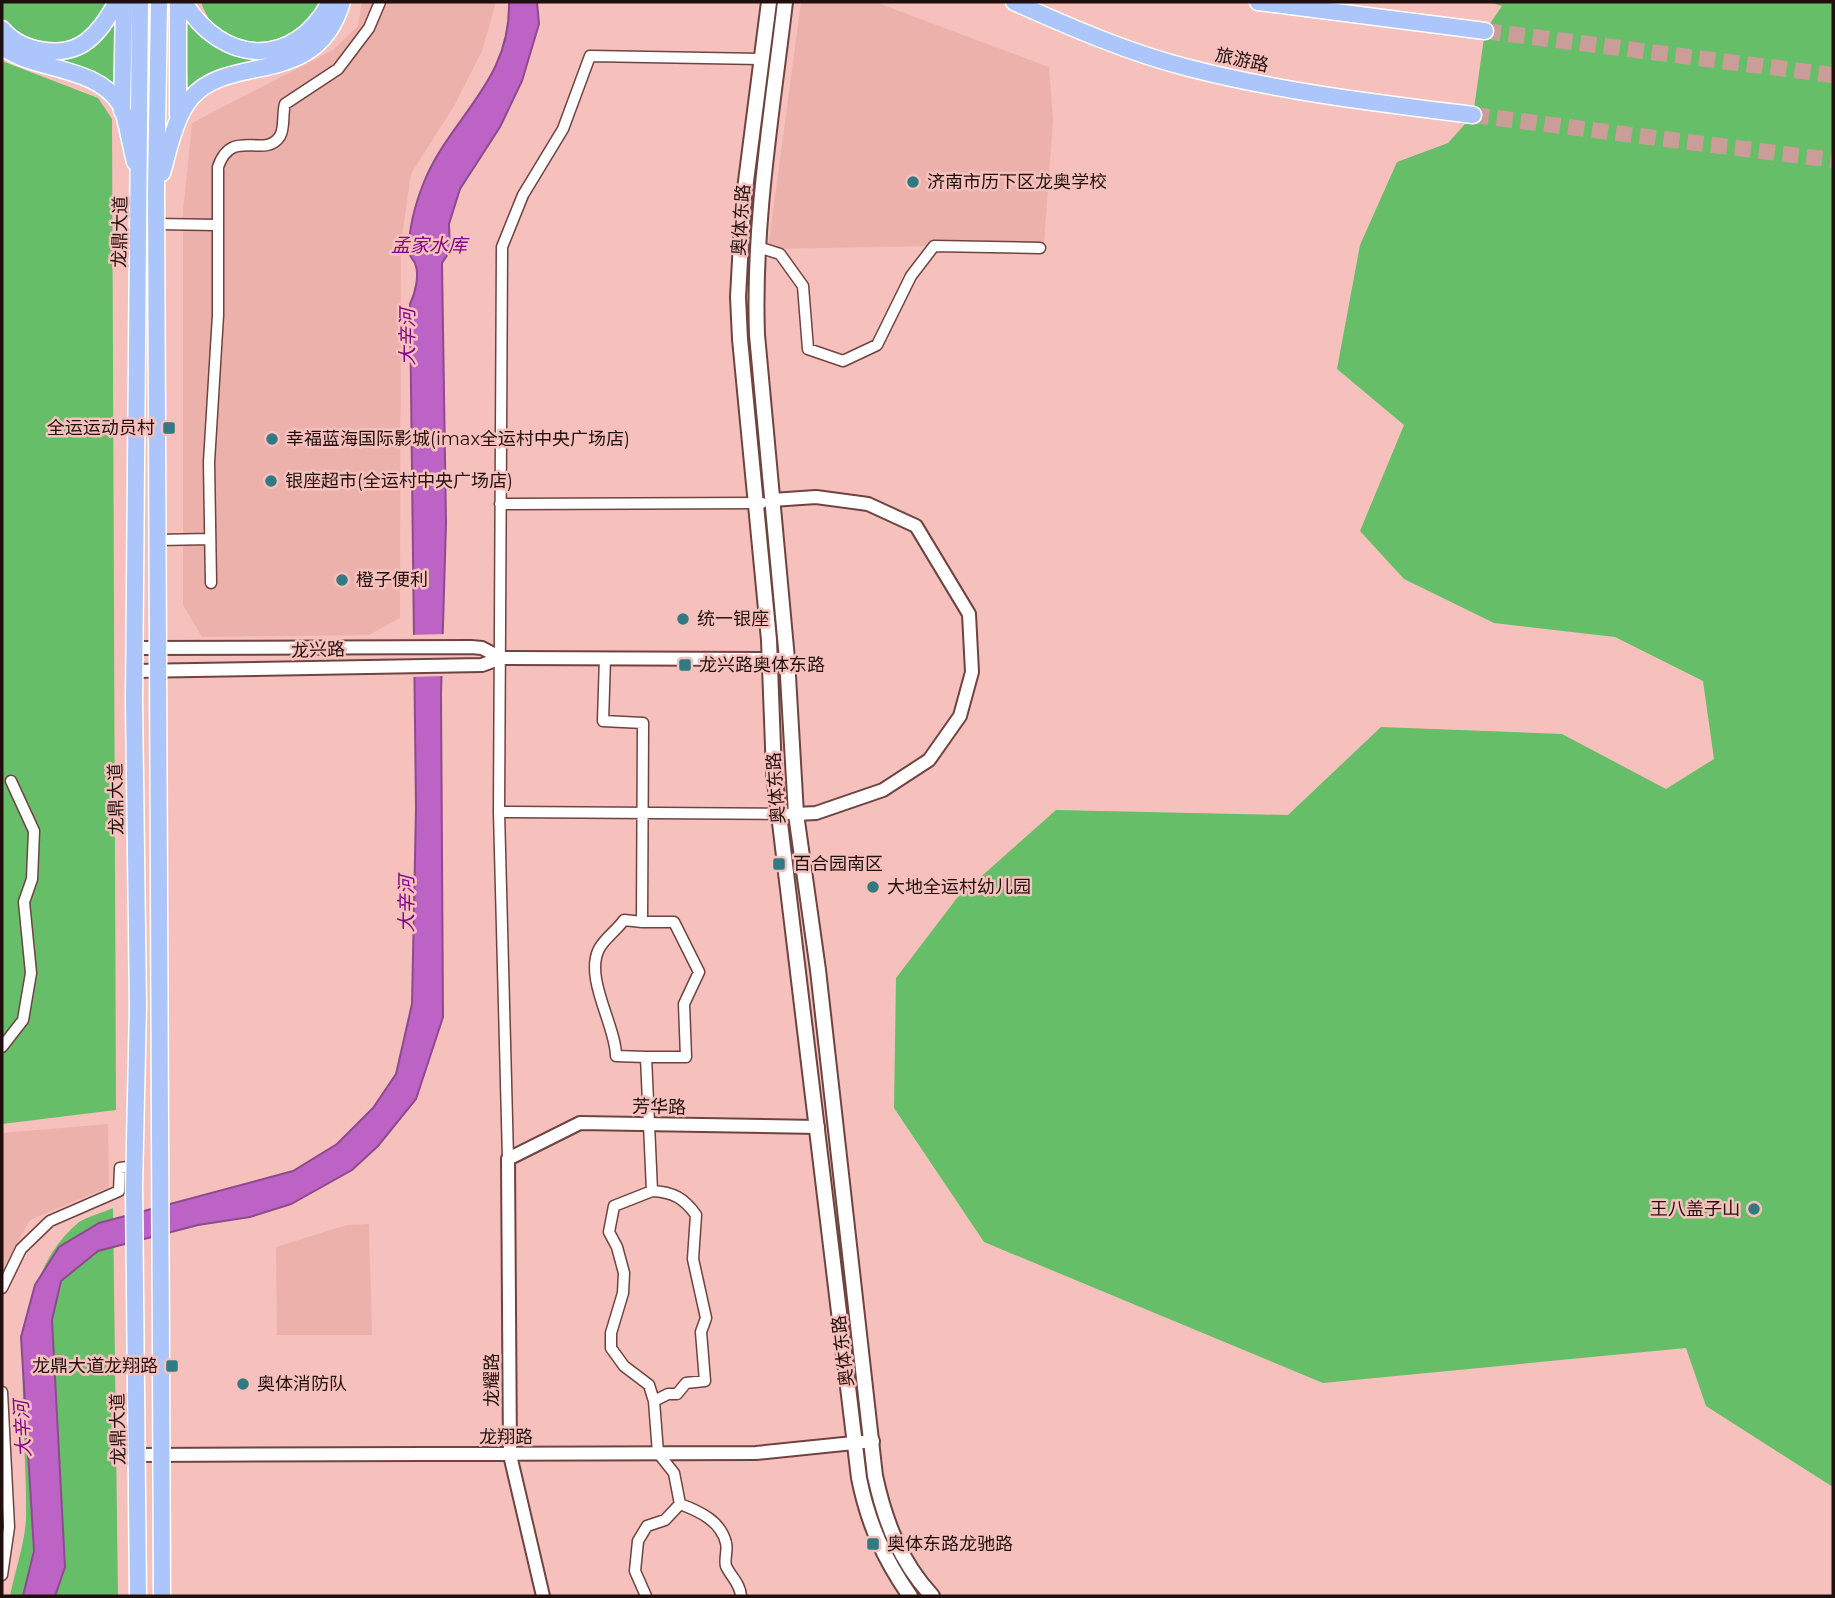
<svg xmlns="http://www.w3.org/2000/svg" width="1835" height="1598" font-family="Montserrat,'Noto Sans SC',sans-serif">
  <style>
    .built { fill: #edb1ac }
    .green { fill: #66be68 }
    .water { fill: #bd63c5; stroke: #8e4a8e; stroke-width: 2 }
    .pier { fill: #f6c1bc }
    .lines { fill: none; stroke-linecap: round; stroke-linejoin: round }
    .primary-tunnel { stroke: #cb9d99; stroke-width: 16; stroke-dasharray: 16 8; stroke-linecap: butt }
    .minor-casing { stroke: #6f4340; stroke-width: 13 }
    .tertiary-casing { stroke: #6f4340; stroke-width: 16 }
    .secondary-casing { stroke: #6f4340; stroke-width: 18 }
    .primary-casing { stroke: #fff; stroke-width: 19 }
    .minor { stroke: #fff; stroke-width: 10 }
    .tertiary { stroke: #fff; stroke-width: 12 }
    .secondary { stroke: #fff; stroke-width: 14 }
    .primary { stroke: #acc5fb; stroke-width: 16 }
    .poi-dot { fill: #317a81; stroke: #f6c1bc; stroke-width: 2.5 }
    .labels { text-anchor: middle; stroke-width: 5; stroke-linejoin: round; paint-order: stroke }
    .street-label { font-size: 18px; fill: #210f0e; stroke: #f6c1bc }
    .poi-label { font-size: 18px; fill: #210f0e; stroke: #f6c1bc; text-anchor: start }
    .water-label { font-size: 19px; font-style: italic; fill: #81068b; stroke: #f6c1bc }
  </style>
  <rect width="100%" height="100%" fill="#f6c1bc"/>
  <path class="built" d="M362 2H495V6L482 51 454 106 411 174 401 243 400 618 369 635 202 637 183 605V211L192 123 333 50 358 26Z
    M801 2H875L1049 67 1053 120 1044 244 768 249Z
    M108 1124 109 1187 30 1220 2 1270V1133Z
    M369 1224 372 1335H277L276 1247 347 1225Z"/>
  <path class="green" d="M2 2H112C106 11 99 27 90 33 62 55 25 43 2 20Z
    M201 2H323C314 16 304 28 290 38 284 42 276 42 269 43 238 49 211 32 201 2Z
    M1489 2H1833V1487L1706 1406 1686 1348 1323 1383 984 1242 894 1108 896 978 957 898 1056 810 1288 815 1381 727 1562 734 1666 789 1714 759 1703 681 1615 637 1494 623 1404 579 1360 531 1404 425 1337 369 1360 245 1397 162 1448 143 1473 115 1485 31 1502 6Z
    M337 9 298 54 188 95 185 17 210 44 239 55 256 57Z
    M119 18 118 93 6 43C61 55 81 70 119 18Z
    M2 61 98 98 112 119 116 1110 2 1124Z
    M113 1208 118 1596H10C15 1571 25 1543 26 1518 28 1419 0 1288 79 1222 89 1216 102 1213 113 1208Z"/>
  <path class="water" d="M509 2H537L539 24 522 81 500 127 460 189 449 224 450 251 442 263 446 523 441 694 443 1017 416 1099 378 1146 352 1170 291 1204 250 1217 198 1225 98 1251 61 1281 52 1320 65 1567 55 1596H23L34 1551 21 1337 35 1285 59 1247 99 1223 293 1171 337 1144 373 1108 396 1074 412 1004 416 808 410 304C415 294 420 275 415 263 412 258 408 255 409 249 409 227 416 202 424 182 451 116 511 82 509 2Z"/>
  <path class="pier" d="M446 634 445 676 410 677 409 635Z"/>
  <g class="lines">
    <path class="primary-tunnel" d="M1485 31 1833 75
      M1473 115 1833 160"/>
    <g class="minor-casing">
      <path id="minor" d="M157 224 217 225
        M758 247 780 254 803 286 808 349 843 361 877 345 911 276 934 246 1040 248
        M500 504 762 503
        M158 540 210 539
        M211 583 209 462 218 315V167C232 126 265 160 280 136 285 128 282 114 285 104L338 69 369 28 380 2
        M605 658 603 721 643 723 642 922H674L699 972 684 1004 686 1057H646L652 1191 614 1206 609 1232 617 1247 624 1273 623 1293 611 1333V1348L624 1366 649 1385 654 1401 658 1453 674 1473 680 1504 665 1520 647 1526 638 1541 635 1571 646 1596
        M499 812 796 814
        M642 922 624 920C617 930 604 939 599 949 584 978 616 1026 616 1056L646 1057
        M2 1047 23 1020 31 973 24 902 32 879 34 831 11 781
        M508 1159 499 812 502 247 523 195 563 129 590 56 761 59
        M652 1191C673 1192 684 1198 696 1215L693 1259 706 1318 701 1332 705 1381 686 1383 677 1394H668L654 1401
        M2 1288 21 1249 50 1221 119 1191 120 1168 135 1166
        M2 1392 9 1527 2 1575
        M680 1504C699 1511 721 1521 726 1543 728 1550 724 1559 726 1566 731 1577 740 1583 741 1596"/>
    </g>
    <g class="tertiary-casing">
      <path id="tertiary" d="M772 500 816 497 868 504 916 526 969 614 972 672 960 716 929 760 883 790 816 813 796 814
        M135 648 471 647 482 648 501 658
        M134 671 482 665 501 658 787 659
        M138 1455 756 1453 873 1441
        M543 1596 510 1455 508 1159 580 1123 818 1127"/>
    </g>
    <g class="secondary-casing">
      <path id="secondary" d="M769 2 743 205 738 297 740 339 769 640 774 773 859 1478C868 1523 884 1559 910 1596
        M785 2C772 113 753 223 757 335L787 659 796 814 818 970 875 1476C885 1522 900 1561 932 1596"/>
    </g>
    <g class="primary-casing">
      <path id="primary" d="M159 2 156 192 162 1596
        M184 2C222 65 294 70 330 2
        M1014 2C1070 27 1129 53 1189 68 1282 92 1378 103 1473 115
        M1258 2 1485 31
        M2 29C20 51 63 60 87 41 101 30 108 17 117 2
        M2 47C36 72 95 65 120 104 126 114 131 148 135 162
        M122 111 124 2
        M178 116V2
        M162 173C169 149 175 117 191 98 230 52 316 90 342 2
        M138 1596 134 1187 138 1006 134 702 140 2"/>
    </g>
    <use href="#minor" class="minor"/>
    <use href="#tertiary" class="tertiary"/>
    <use href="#secondary" class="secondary"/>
    <use href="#primary" class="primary"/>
  </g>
  <g class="poi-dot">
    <circle cx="913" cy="182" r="7"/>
    <rect x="162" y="421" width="14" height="14" rx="3.5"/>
    <circle cx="272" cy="439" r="7"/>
    <circle cx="271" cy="481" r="7"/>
    <circle cx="342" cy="580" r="7"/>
    <circle cx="683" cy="619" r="7"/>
    <rect x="678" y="658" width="14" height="14" rx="3.5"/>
    <rect x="772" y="857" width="14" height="14" rx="3.5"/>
    <circle cx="873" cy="887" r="7"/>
    <circle cx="1754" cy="1209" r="7"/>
    <rect x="165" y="1359" width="14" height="14" rx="3.5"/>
    <circle cx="243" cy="1384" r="7"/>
    <rect x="866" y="1537" width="14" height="14" rx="3.5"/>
  </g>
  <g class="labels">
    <g class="street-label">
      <text transform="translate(1242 60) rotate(12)" y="6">旅游路</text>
      <text transform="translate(741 220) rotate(-86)" y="6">奥体东路</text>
      <text transform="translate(120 232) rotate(-89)" y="6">龙鼎大道</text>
      <text transform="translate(318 650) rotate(-2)" y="6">龙兴路</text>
      <text transform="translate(776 788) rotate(-94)" y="6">奥体东路</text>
      <text transform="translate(116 799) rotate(-91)" y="6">龙鼎大道</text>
      <text transform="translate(659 1107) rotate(1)" y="6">芳华路</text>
      <text transform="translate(843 1351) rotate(-97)" y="6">奥体东路</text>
      <text transform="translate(492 1380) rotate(-90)" y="6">龙耀路</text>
      <text transform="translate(118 1429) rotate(-91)" y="6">龙鼎大道</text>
      <text x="506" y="1443">龙翔路</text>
    </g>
    <g class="poi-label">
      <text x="927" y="188">济南市历下区龙奥学校</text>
      <text x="155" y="434" text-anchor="end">全运运动员村</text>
      <text x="286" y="445">幸福蓝海国际影城(imax全运村中央广场店)</text>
      <text x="285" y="487">银座超市(全运村中央广场店)</text>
      <text x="356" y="586">橙子便利</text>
      <text x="697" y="625">统一银座</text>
      <text x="699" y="671">龙兴路奥体东路</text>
      <text x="793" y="870">百合园南区</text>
      <text x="887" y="893">大地全运村幼儿园</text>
      <text x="1740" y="1215" text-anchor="end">王八盖子山</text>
      <text x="158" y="1372" text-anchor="end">龙鼎大道龙翔路</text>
      <text x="257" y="1390">奥体消防队</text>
      <text x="887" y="1550">奥体东路龙驰路</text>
    </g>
    <g class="water-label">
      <text x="429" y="252">孟家水库</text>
      <text transform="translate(407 337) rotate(-90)" y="7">大辛河</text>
      <text transform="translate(406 904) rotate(-90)" y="7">大辛河</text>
      <text transform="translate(22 1429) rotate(-93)" y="7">大辛河</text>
    </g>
  </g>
  <rect width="1835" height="1598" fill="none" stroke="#210f0e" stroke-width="7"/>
</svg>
